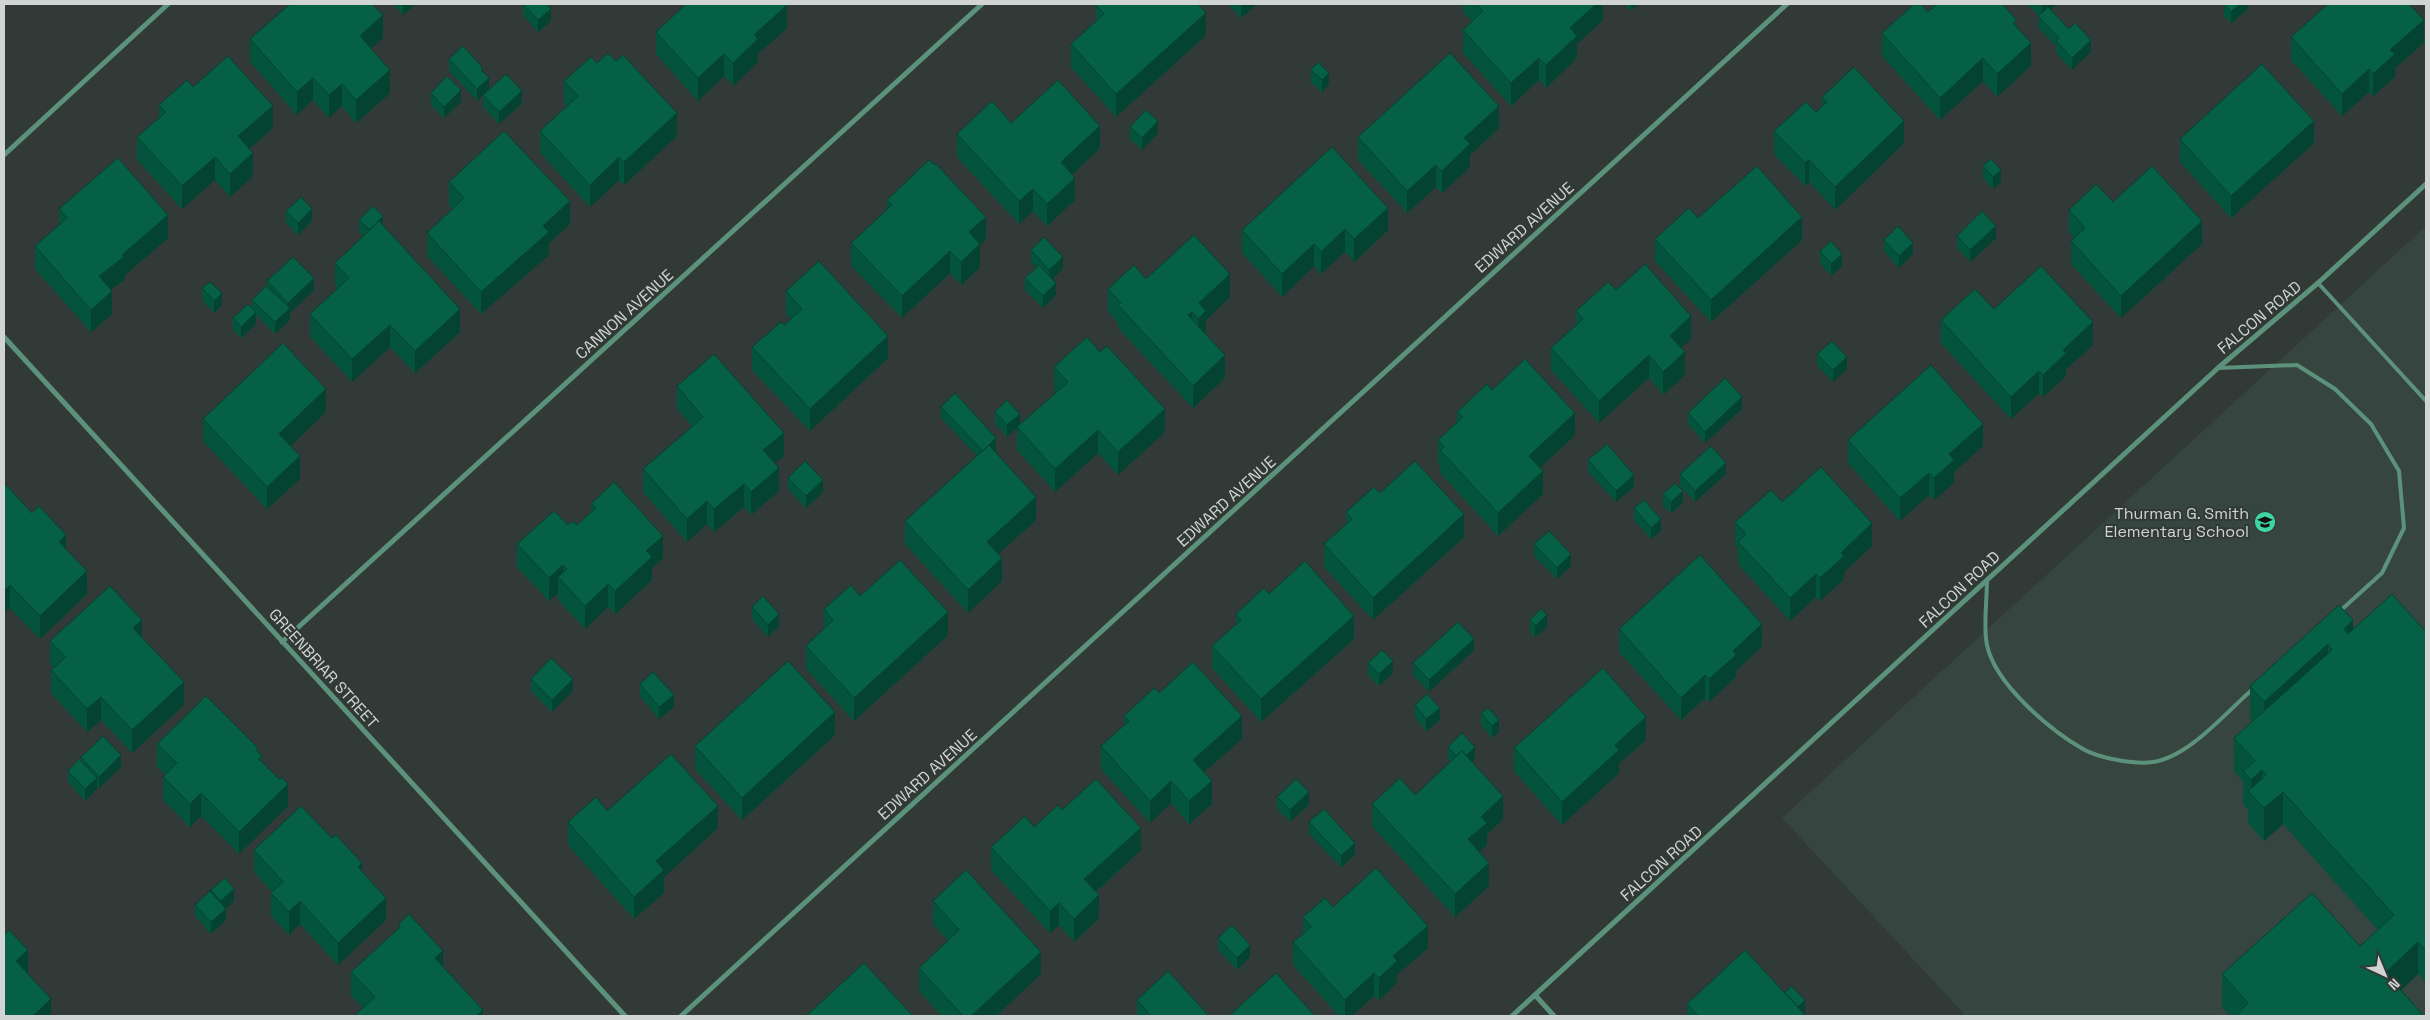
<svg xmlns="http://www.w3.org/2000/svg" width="2430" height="1020" font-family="'Space Grotesk',sans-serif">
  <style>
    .built { fill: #36453f }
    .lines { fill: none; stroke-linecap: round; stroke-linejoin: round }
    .lane { stroke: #5c927b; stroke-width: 4 }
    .street { stroke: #5c927b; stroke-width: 5 }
    .wall { fill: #04533c }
    .shaded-wall { fill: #044331 }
    .building { fill: #056046; stroke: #044331 }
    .labels { text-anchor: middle; stroke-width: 4; stroke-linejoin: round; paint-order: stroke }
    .street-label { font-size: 16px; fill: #d0d5d3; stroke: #313a36 }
    .poi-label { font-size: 16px; fill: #d0d5d3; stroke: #313a36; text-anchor: end }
  </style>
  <rect width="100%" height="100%" fill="#313a36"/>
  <path class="built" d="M2426 226V1016H1966L1782 818Z"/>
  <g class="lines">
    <path class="lane" d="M2318 283 2426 401
      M2218 368 2297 365 2335 389 2371 424 2399 471 2404 528 2382 573 2340 611
      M1987 580C1987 600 1983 627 1987 645 1995 684 2050 730 2083 749 2098 758 2136 765 2153 762 2189 757 2226 712 2253 689"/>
    <path class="street" d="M4 155 168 4
      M4 337 625 1016
      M282 642 982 4
      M1535 995 1554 1016
      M681 1016 1787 4
      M1512 1016 2218 368 2318 283 2426 184"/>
  </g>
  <path class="wall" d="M393 4H416L403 15Z
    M523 4 551 21 538 32 523 15Z
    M1228 4H1257L1241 18Z
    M1463 4H1603V20L1577 44V58L1546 88 1539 80 1511 106 1463 53V30L1472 22 1463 12Z
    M1624 4H1638L1631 11Z
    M1932 4H2002L2017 27 2031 66 1997 97 1983 81 1940 120 1882 56V33L1928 12 1932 9Z
    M2027 4H2057L2051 10 2091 52 2072 70 2056 53V46L2038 27 2039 16Z
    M2224 4H2248V9L2231 23 2224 16Z
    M1096 5 1206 35 1116 117 1071 67V44L1096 22Z
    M787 28 758 54V62L733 86 724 76 698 101 656 54V32Z
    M2291 37 2424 43 2395 68V77L2373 96 2369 92 2342 116 2291 60Z
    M383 38 371 48 390 93 356 123 342 106 329 118 313 100 297 115 250 62V39Z
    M449 59 483 72 489 89 522 103 499 124 483 107V95L477 101 449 71Z
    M597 63 677 136 624 185 619 180 590 207 540 153V131L567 106 564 103V81Z
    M1311 70 1329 84 1322 92 1311 82Z
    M193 87 273 128 249 149 253 176 230 197 215 180 182 209 137 160V137L159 118V105Z
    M431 93 461 102 444 118 431 105Z
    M1822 97 1904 143 1835 210 1809 182 1805 186 1774 154V131L1816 112 1822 106Z
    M1011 123 1100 148 1072 175 1075 200 1047 226 1033 211 1019 224 957 157V134Z
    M1130 127 1158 133 1142 150 1130 139Z
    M1499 128 1470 155V167L1442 193 1436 187 1407 213 1358 160V137Z
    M2180 139 2314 143 2231 218 2180 162Z
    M1332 147 1388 230 1354 262 1345 252 1321 274 1314 266 1282 297 1242 253V230Z
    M1983 166 2001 182 1993 189 1983 178Z
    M449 182 570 224 549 243V255L481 314 427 256V233L453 209 449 205Z
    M887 200 986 239 980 245V267L961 285 950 273 902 318 851 266V243L887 210Z
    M59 209 168 238 124 276V280L110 290 112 314 91 332 35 269V246L59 225Z
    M2069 210 2202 244 2121 318 2071 264V241L2074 238 2069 232Z
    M286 211 312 221 298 235 286 223Z
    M1698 218 1802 240 1711 322 1655 261V239Z
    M359 220 383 226 460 332 415 373 390 347 352 382 310 336V314L338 289 335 285V263L364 236 359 232Z
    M1957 236 1996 238 1970 262 1957 248Z
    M1884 240 1913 254 1899 268 1884 251Z
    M1031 250 1063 269 1053 279 1056 295 1043 308 1025 290V278L1036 268 1031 262Z
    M1820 251 1842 266 1831 276 1820 263Z
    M1146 279 1230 297 1206 320V334L1225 378 1193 408 1118 328V323L1108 311V289Z
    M267 281 314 290 290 313V320L275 334 256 315V324L241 338 233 330V318L252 308V300L267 287Z
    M202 288 222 305 214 313 202 300Z
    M1616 290 1691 339 1681 348 1685 375 1663 395 1649 378 1599 423 1551 370V348L1576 326V311Z
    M786 291 888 358 810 431 752 370V347L784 325 791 319 786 314Z
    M1994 309 2093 345 2066 369V376L2043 397 2039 393 2011 419 1941 343V320Z
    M1817 354 1847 369 1833 382 1817 365Z
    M1054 367 1165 432 1118 475 1098 453 1055 492 1017 450V428L1007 437 995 424V412L1020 425 1056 392 1054 390Z
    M677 386 784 456 775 463 779 491 751 515 744 507 714 532 707 524 687 542 643 492V469L692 426 677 409Z
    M1492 390 1575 435 1540 468 1543 494 1498 536 1440 473V465L1438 463V440L1457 422V412Z
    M941 407 996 450 995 451 1036 520 998 554 1002 581 968 613 905 544V521L977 456 941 418Z
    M1742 409 1705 443 1688 424V413Z
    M326 412 290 446 300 479 267 509 203 441V419Z
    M1848 440 1983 446 1954 472V483L1934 500 1929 495 1900 521 1848 463Z
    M1588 460 1634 487 1616 502 1588 472Z
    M1680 474H1726L1695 502 1680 486Z
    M788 478 823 492 806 508 788 489Z
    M4 483 66 549 87 594 40 639 10 608 4 613Z
    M1380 493 1464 537 1373 620 1324 567V544L1346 524V512Z
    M1663 494 1683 503 1671 513 1663 506Z
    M1782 502 1872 546 1844 572V579L1820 601 1816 597 1790 621 1738 564V548L1735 545V522Z
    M591 504 663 558 652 568V580L615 614 608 607 585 629 558 600V593L549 601 517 567V544L568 525H577L591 512Z
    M1634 508 1661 531 1651 539 1634 520Z
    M1534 544 1571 566 1557 579 1534 556Z
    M1269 594 1354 639 1261 722 1212 668V646L1236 625V614Z
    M860 596 948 635 854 721 806 669V646L824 629V609Z
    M752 607 779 626 768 637 752 619Z
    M1530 620 1547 627 1535 637 1530 632Z
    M1619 629 1762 646 1736 671V677L1709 702 1705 698 1681 720 1619 652Z
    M2353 629 2426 632V983L2418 974 2401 990 2424 1016H2230L2222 1007V974L2360 946 2378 930 2283 824 2264 841 2248 823V809L2243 804V781L2234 771V738L2253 722 2250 718V686Z
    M142 638 184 705 132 753 101 720 87 732 51 693V670L54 668 50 664V641Z
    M1474 650 1429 692 1413 675V663Z
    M1368 663 1393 673 1379 686 1368 675Z
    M531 679 573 691 552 712 531 691Z
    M640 684 674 707 659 719 640 696Z
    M1159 693 1242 739 1204 772 1212 804 1189 824 1171 803 1150 823 1101 769V746L1124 726V716Z
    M1415 705 1440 720 1426 731 1415 717Z
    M1481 713 1499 732 1492 738 1481 725Z
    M835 735 742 820 695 769V746Z
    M1646 740 1619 763V773L1562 825 1514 771V748Z
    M157 744 258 751 262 762 288 806 239 854 201 816 190 827 163 800V777L166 775 157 767Z
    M1448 747 1475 759 1472 762 1503 819 1487 834V845L1479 852 1489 886 1455 917 1372 826V804L1415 795 1450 762 1448 759Z
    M81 757 121 767 99 788 97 786V789L85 801 68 782V771L81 761Z
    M1277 797 1309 804 1290 822 1277 809Z
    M1062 810 1141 850 1096 892 1099 918 1074 942 1059 925 1050 933 991 870V847L1034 827Z
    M607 811 718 828 664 877V893L634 919 568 845V822Z
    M1309 822 1355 855 1341 867 1309 834Z
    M254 850 386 920 338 965 300 924 289 935 271 916V893L272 892 254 872Z
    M211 890 234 901 226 909V920L211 934 195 916V905L211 893Z
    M933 901 1041 974 996 1016H942L919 991V968L948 941 933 924Z
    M1333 907 1428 948 1397 975V983L1379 1000 1374 996 1352 1016H1339L1293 965V942L1303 935V917Z
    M399 924 443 966 483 1016 363 1008 351 995V972L399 928Z
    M1218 938 1250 957 1237 970 1218 950Z
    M1785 993 1805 1012 1803 1013 1806 1016H1687V1004Z
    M1137 1000 1209 1016H1137Z"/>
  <path class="shaded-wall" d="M403 4H416L403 15Z
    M1241 4H1257L1241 18Z
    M1596 4H1603V20L1577 44V58L1546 88V65L1570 28Z
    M1631 4H1638L1631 11Z
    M2042 4H2057L2042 19Z
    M2240 4H2248V9L2231 23V12Z
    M787 5V28L758 54V62L733 86V63L754 35Z
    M551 9V21L538 32V20Z
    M1206 13V35L1116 117V94Z
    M383 15V38L360 59V36Z
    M2424 20V43L2395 68V77L2373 96V74L2390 50Z
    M2091 40V52L2072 70V58Z
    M2031 43V66L1997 97V74Z
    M724 54V76L698 101V78Z
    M1539 58V80L1511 106V83Z
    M1983 58V81L1940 120V98Z
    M2369 69V92L2342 116V94Z
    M390 70V93L356 123V100Z
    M1329 73V84L1322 92V80Z
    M313 78V100L297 115V92Z
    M489 78V89L477 101V89Z
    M342 84V106L329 118V95Z
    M461 90V102L444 118V107Z
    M522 91V103L499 124V112Z
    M273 106V128L238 159V136Z
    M1499 106V128L1470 155V167L1442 193V171L1464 138Z
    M677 113V136L624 185V162Z
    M1158 121V133L1142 150V138Z
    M1904 121V143L1835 210V187Z
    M2314 121V143L2231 218V196Z
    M1100 126V148L1061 185V162Z
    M253 153V176L230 197V174Z
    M215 157V180L182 209V186Z
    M619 157V180L590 207V185Z
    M1809 160V182L1805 186V163Z
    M1436 165V187L1407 213V191Z
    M2001 170V182L1993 189V177Z
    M1075 178V200L1047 226V204Z
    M1033 189V211L1019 224V201Z
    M570 201V224L549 243V255L481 314V292L543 226Z
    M1388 208V230L1354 262V239Z
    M312 209V221L298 235V223Z
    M168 215V238L124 276V280L99 299V276Z
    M383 216V228L370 230Z
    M986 217V239L980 245V267L961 285V262L969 232Z
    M1802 217V240L1711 322V300Z
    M2202 221V244L2121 318V296Z
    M1996 226V238L1970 262V250Z
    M1345 229V252L1321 274V252Z
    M1913 243V254L1899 268V256Z
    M1314 244V266L1282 297V274Z
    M950 251V273L902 318V296Z
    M1842 254V266L1831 276V264Z
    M1063 257V269L1049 282V270Z
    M1230 274V297L1206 320V334L1198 341 1199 303Z
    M314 278V290L290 313V320L275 334V322L288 310V303Z
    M1056 283V295L1043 308V296Z
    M112 291V314L91 332V310Z
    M222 293V305L214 313V301Z
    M460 309V332L415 373V351Z
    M256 312V324L241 338V327Z
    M1192 312V334L1188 315Z
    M1691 316V339L1670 358V336Z
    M2093 322V345L2066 369V376L2043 397V375L2063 350Z
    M390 325V347L352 382V359Z
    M888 336V358L810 431V409Z
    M1685 352V375L1663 395V372Z
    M1225 355V378L1193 408V386Z
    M1649 355V378L1599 423V401Z
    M1847 357V369L1833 382V370Z
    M2039 371V393L2011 419V397Z
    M326 389V412L279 457V434Z
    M1742 397V409L1705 443V432Z
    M1165 409V432L1118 475V452Z
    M1575 413V435L1529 478V456Z
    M1020 414V426L1007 437V425Z
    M1983 424V446L1954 472V483L1934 500V478L1949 454Z
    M1098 430V453L1055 492V469Z
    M784 433V456L763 473V450Z
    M996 438V450L983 463V451Z
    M300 456V479L267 509V487Z
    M1726 463V474L1695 502V491Z
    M779 468V491L751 515V492Z
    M1543 471V494L1498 536V513Z
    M1929 473V495L1900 521V498Z
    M1634 475V487L1616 502V491Z
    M823 480V492L806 508V496Z
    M744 484V507L714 532V509Z
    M1683 491V503L1671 513V502Z
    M1036 497V520L987 564V542Z
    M707 501V524L687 542V519Z
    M1464 514V537L1373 620V598Z
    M1661 519V531L1651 539V528Z
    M1872 523V546L1844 572V579L1820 601V578L1841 553Z
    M66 535V557L59 542Z
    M663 536V558L652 568V580L615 614V591L646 551Z
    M1571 554V566L1557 579V568Z
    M1002 558V581L968 613V590Z
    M563 565V583L558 577V593L549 601V578Z
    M87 571V594L40 639V616Z
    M1816 574V597L1790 621V598Z
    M608 584V607L585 629V606Z
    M10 585V608L4 613V591Z
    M948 612V635L854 721V698Z
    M779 614V626L768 637V625Z
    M1547 615V627L1535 637V626Z
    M1354 616V639L1261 722V699Z
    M142 620V643L133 628Z
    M2353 620V652L2344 629Z
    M1762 624V646L1736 671V677L1709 702V679L1733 651Z
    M1474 639V650L1429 692V680Z
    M2328 644V676L2264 734V702Z
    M1393 661V673L1379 686V674Z
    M1705 675V698L1681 720V698Z
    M573 679V691L552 712V700Z
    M184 682V705L132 753V730Z
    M674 695V707L659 719V707Z
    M101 697V720L87 732V709Z
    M1440 708V720L1426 731V719Z
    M835 712V735L742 820V798Z
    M1242 716V739L1193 782V760Z
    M1646 717V740L1619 763V773L1562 825V802L1615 745Z
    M1499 720V732L1492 738V726Z
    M1475 747V759L1461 772V760Z
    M121 755V767L99 788V777Z
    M2262 770V802L2251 794V780Z
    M97 778V789L85 801V789Z
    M1171 781V803L1150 823V801Z
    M1212 781V804L1189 824V801Z
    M288 784V806L239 854V832Z
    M1309 792V804L1290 822V810Z
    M2283 792V824L2264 841V808Z
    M201 793V816L190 827V804Z
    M1503 796V819L1487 834V845L1468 862V839L1481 817Z
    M718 806V828L664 877V893L634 919V897L656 861Z
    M1141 828V850L1084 902V879Z
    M1355 843V855L1341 867V856Z
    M362 863V886L358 867Z
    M1489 863V886L1455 917V894Z
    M234 889V901L221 913V901Z
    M1099 895V918L1074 942V919Z
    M386 898V920L338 965V943Z
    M300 901V924L289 935V912Z
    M1059 903V925L1050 933V911Z
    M226 909V920L211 934V922Z
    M1428 926V948L1397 975V983L1379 1000V978L1393 956Z
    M2418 942V974L2385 1005V973Z
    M1250 945V957L1237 970V958Z
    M28 950V973L16 983V961Z
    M443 951V973L435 958Z
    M1041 952V974L996 1016H971Z
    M1374 973V996L1352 1016H1345V1000Z
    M51 999V1016H33Z
    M1805 1000V1012L1800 1016 1794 1011Z
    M483 1010V1016H476Z"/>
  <path class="building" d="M290 4H372L383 15 360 36 390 70 356 100 342 84 329 95 313 78 297 92 250 39Z
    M523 4H547L551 9 538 20Z
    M686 4H786L787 5 754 35 758 39 733 63 724 54 698 78 656 32Z
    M1097 4H1198L1206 13 1116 94 1071 44 1104 14 1096 5Z
    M1476 4H1596L1570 28 1577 36 1546 65 1539 58 1511 83 1463 30 1483 11Z
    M1914 4H1921L1928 12 1937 4H2002L2017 20 2013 23 2031 43 1997 74 1983 58 1940 98 1882 33Z
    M2224 4H2240L2231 12Z
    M2328 4H2409L2424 20 2390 50 2395 54 2373 74 2369 69 2342 94 2291 37Z
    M2048 7 2069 29 2075 23 2091 40 2072 58 2056 41 2059 38 2038 16Z
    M463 46 483 68 481 70 489 78 477 89 449 59Z
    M608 53 616 61 623 55 677 113 624 162 619 157 590 185 540 131 578 96 564 81 591 57 597 63Z
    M1450 53 1499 106 1464 138 1470 144 1442 171 1436 165 1407 191 1358 137Z
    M228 56 273 106 238 136 253 153 230 174 215 157 182 186 137 137 166 112 159 105 187 80 193 87Z
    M1318 62 1329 73 1322 80 1311 70Z
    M2262 64 2314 121 2231 196 2180 139Z
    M1854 67 1904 121 1835 187 1809 160 1805 163 1774 131 1806 102 1816 112 1827 102 1822 97Z
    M506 74 522 91 499 112 483 95Z
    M447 76 461 90 444 107 431 93Z
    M1058 80 1100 126 1061 162 1075 178 1047 204 1033 189 1019 201 957 134 992 101 1011 123Z
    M1146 110 1158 121 1142 138 1130 127Z
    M504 131 570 201 543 226 549 232 481 292 427 233 464 198 449 182Z
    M1332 147 1388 208 1354 239 1345 229 1321 252 1314 244 1282 274 1242 230Z
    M118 158 168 215 122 255 124 257 99 276 112 291 91 310 35 246 67 218 59 209Z
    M1991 159 2001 170 1993 177 1983 166Z
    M929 160 935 165 936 164 986 217 969 232 980 244 961 262 950 251 902 296 851 243 892 205 887 200Z
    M1757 166 1802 217 1711 300 1655 239 1689 208 1698 218Z
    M2152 166 2202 221 2121 296 2071 241 2085 228 2069 210 2096 184 2113 202Z
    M301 197 312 209 298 223 286 211Z
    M373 206 383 216 370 230 359 220Z
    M1982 211 1996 226 1970 250 1957 236Z
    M379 221 460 309 415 351 390 325 352 359 310 314 349 278 335 263Z
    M1898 226 1913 243 1899 256 1884 240Z
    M1194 235 1230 274 1199 303 1206 311 1198 319 1192 312 1188 315 1225 355 1193 386 1118 305 1121 303 1108 289 1134 265 1146 279Z
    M1044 237 1063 257 1049 270 1031 250Z
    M1831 241 1842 254 1831 264 1820 251Z
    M293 257 314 278 288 303 267 281Z
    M819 261 888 336 810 409 752 347 781 322 784 325 802 309 786 291Z
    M1645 264 1691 316 1670 336 1685 352 1663 372 1649 355 1599 401 1551 348 1583 319 1576 311 1608 282 1616 290Z
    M1039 265 1056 283 1043 296 1025 278Z
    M2041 266 2093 322 2063 350 2066 353 2043 375 2039 371 2011 397 1941 320 1975 289 1994 309Z
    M210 282 222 293 214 301 202 288Z
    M266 286 290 308 275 322 252 300Z
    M248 304 256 312 241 327 233 318Z
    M1087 337 1100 352 1107 346 1165 409 1118 452 1098 430 1055 469 1017 427 1068 382 1054 367Z
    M1832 341 1847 357 1833 370 1817 354Z
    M283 343 326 389 279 434 300 456 267 487 203 419Z
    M714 354 784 433 763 450 779 468 751 492 744 484 714 509 707 501 687 519 643 469 703 417 677 386Z
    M1525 359 1575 413 1529 456 1543 471 1498 513 1440 450 1444 447 1438 440 1463 417 1457 412 1487 384 1492 390Z
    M1931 365 1983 424 1949 454 1954 460 1934 478 1929 473 1900 498 1848 440Z
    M1725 378 1742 397 1705 432 1688 413Z
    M955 393 996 438 983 451 941 407Z
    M1007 400 1020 414 1007 425 995 412Z
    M1607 444 1634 475 1616 491 1588 460Z
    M989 445 1036 497 987 542 1002 558 968 590 905 521Z
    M1711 446 1726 463 1695 491 1680 474Z
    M805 461 823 480 806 496 788 478Z
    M1415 461 1464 514 1373 598 1324 544 1352 519 1346 512 1374 487 1380 493Z
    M1821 467 1872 523 1841 553 1844 556 1820 578 1816 574 1790 598 1738 542 1746 534 1735 522 1771 490 1782 502Z
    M614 482 663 536 646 551 652 557 615 591 608 584 585 606 558 577 567 569 563 565 549 578 517 544 554 511 568 525 572 521 577 525 596 508 591 504Z
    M4 483 32 513 39 506 66 535 59 542 87 571 40 616 10 585 4 591Z
    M1675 483 1683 491 1671 502 1663 494Z
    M1644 500 1661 519 1651 528 1634 508Z
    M1549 531 1571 554 1557 568 1534 544Z
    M1700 555 1762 624 1733 651 1736 655 1709 679 1705 675 1681 698 1619 629Z
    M900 560 948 612 854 698 806 646 833 620 824 609 851 585 860 596Z
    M1305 561 1354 616 1261 699 1212 646 1241 620 1236 614 1264 588 1269 594Z
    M110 586 142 620 133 628 184 682 132 730 101 697 87 709 51 670 66 657 50 641Z
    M2392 594 2426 632V951L2418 942 2385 973 2424 1016H2236L2248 1003 2222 974 2312 893 2360 946 2394 915 2283 792 2264 808 2248 791 2266 775 2262 770 2251 780 2243 771 2255 761 2234 738 2332 650 2328 644 2264 702 2250 686 2339 605 2353 620 2344 629 2348 634Z
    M763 596 779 614 768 625 752 607Z
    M1541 609 1547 615 1535 626 1530 620Z
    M1458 622 1474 639 1429 680 1413 663Z
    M1382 650 1393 661 1379 674 1368 663Z
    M551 658 573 679 552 700 531 679Z
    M788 661 835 712 742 798 695 746Z
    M1193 662 1242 716 1193 760 1212 781 1189 801 1171 781 1150 801 1101 746 1129 721 1124 716 1154 688 1159 693Z
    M1603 668 1646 717 1615 745 1619 750 1562 802 1514 748Z
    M653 672 674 695 659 707 640 684Z
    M1427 694 1440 708 1426 719 1415 705Z
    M206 696 258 748 256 750 262 756 259 759 280 780 281 777 288 784 239 832 201 793 190 804 163 777 177 763 157 744Z
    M1488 708 1499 720 1492 726 1481 713Z
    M1462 733 1475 747 1466 756 1462 751 1456 756 1448 747Z
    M103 736 121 755 99 777 81 757Z
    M1462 751 1503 796 1481 817 1487 823 1468 839 1489 863 1455 894 1372 804 1400 778 1415 795Z
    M671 754 718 806 656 861 664 870 634 897 568 822 596 797 607 811Z
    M79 759 97 778 85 789 68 771Z
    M1096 779 1141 828 1084 879 1099 895 1074 919 1059 903 1050 911 991 847 1025 816 1034 827 1058 805 1062 810Z
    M1296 779 1309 792 1290 810 1277 797Z
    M301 806 332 838 336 835 362 863 358 867 386 898 338 943 300 901 289 912 271 893 283 882 254 850Z
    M1324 809 1355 843 1341 856 1309 822Z
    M1376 868 1428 926 1393 956 1397 961 1379 978 1374 973 1345 1000 1293 942 1311 927 1303 917 1325 898 1333 907Z
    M966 870 1041 952 971 1016H963L919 968 959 930 933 901Z
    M225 878 234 889 221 901 211 890Z
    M210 891 226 909 211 922 195 905Z
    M409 914 443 951 435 958 483 1010 476 1016H354L375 997 351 972 400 927 399 924Z
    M1232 925 1250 945 1237 958 1218 938Z
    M9 930 28 950 16 961 51 999 33 1016H4V935Z
    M1745 950 1806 1016H1698L1687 1004Z
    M864 963 913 1016H806Z
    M1168 971 1209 1016H1151L1137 1000Z
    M1276 973 1315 1016H1229Z
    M1791 986 1805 1000 1798 1007 1785 993Z"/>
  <defs>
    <g id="school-disc" transform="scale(1.125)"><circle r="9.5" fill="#3ed4a3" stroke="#313a36"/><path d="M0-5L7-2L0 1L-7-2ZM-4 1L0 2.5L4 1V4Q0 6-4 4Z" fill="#111"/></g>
  </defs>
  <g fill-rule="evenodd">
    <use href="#school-disc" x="2265" y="522"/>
  </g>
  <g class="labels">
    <g class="street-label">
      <text transform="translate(1524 227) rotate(-42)" y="6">EDWARD AVENUE</text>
      <text transform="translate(624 314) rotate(-42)" y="6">CANNON AVENUE</text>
      <text transform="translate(2259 317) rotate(-40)" y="6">FALCON ROAD</text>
      <text transform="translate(1226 501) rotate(-42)" y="6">EDWARD AVENUE</text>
      <text transform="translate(1959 589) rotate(-43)" y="6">FALCON ROAD</text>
      <text transform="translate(324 668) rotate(48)" y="6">GREENBRIAR STREET</text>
      <text transform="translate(927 774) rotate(-42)" y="6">EDWARD AVENUE</text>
      <text transform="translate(1661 863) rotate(-42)" y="6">FALCON ROAD</text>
    </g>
    <g class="poi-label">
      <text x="2249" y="519">Thurman G. Smith<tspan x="2249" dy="18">Elementary School</tspan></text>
    </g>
  </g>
  <rect width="2430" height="1020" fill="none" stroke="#d0d5d3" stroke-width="10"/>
  <g transform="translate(2385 975) rotate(136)" stroke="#313a36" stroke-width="4" paint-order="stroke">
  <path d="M0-4L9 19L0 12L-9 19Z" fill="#d0d5d3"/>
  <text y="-8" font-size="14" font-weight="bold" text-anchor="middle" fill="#d0d5d3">N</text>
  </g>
</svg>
